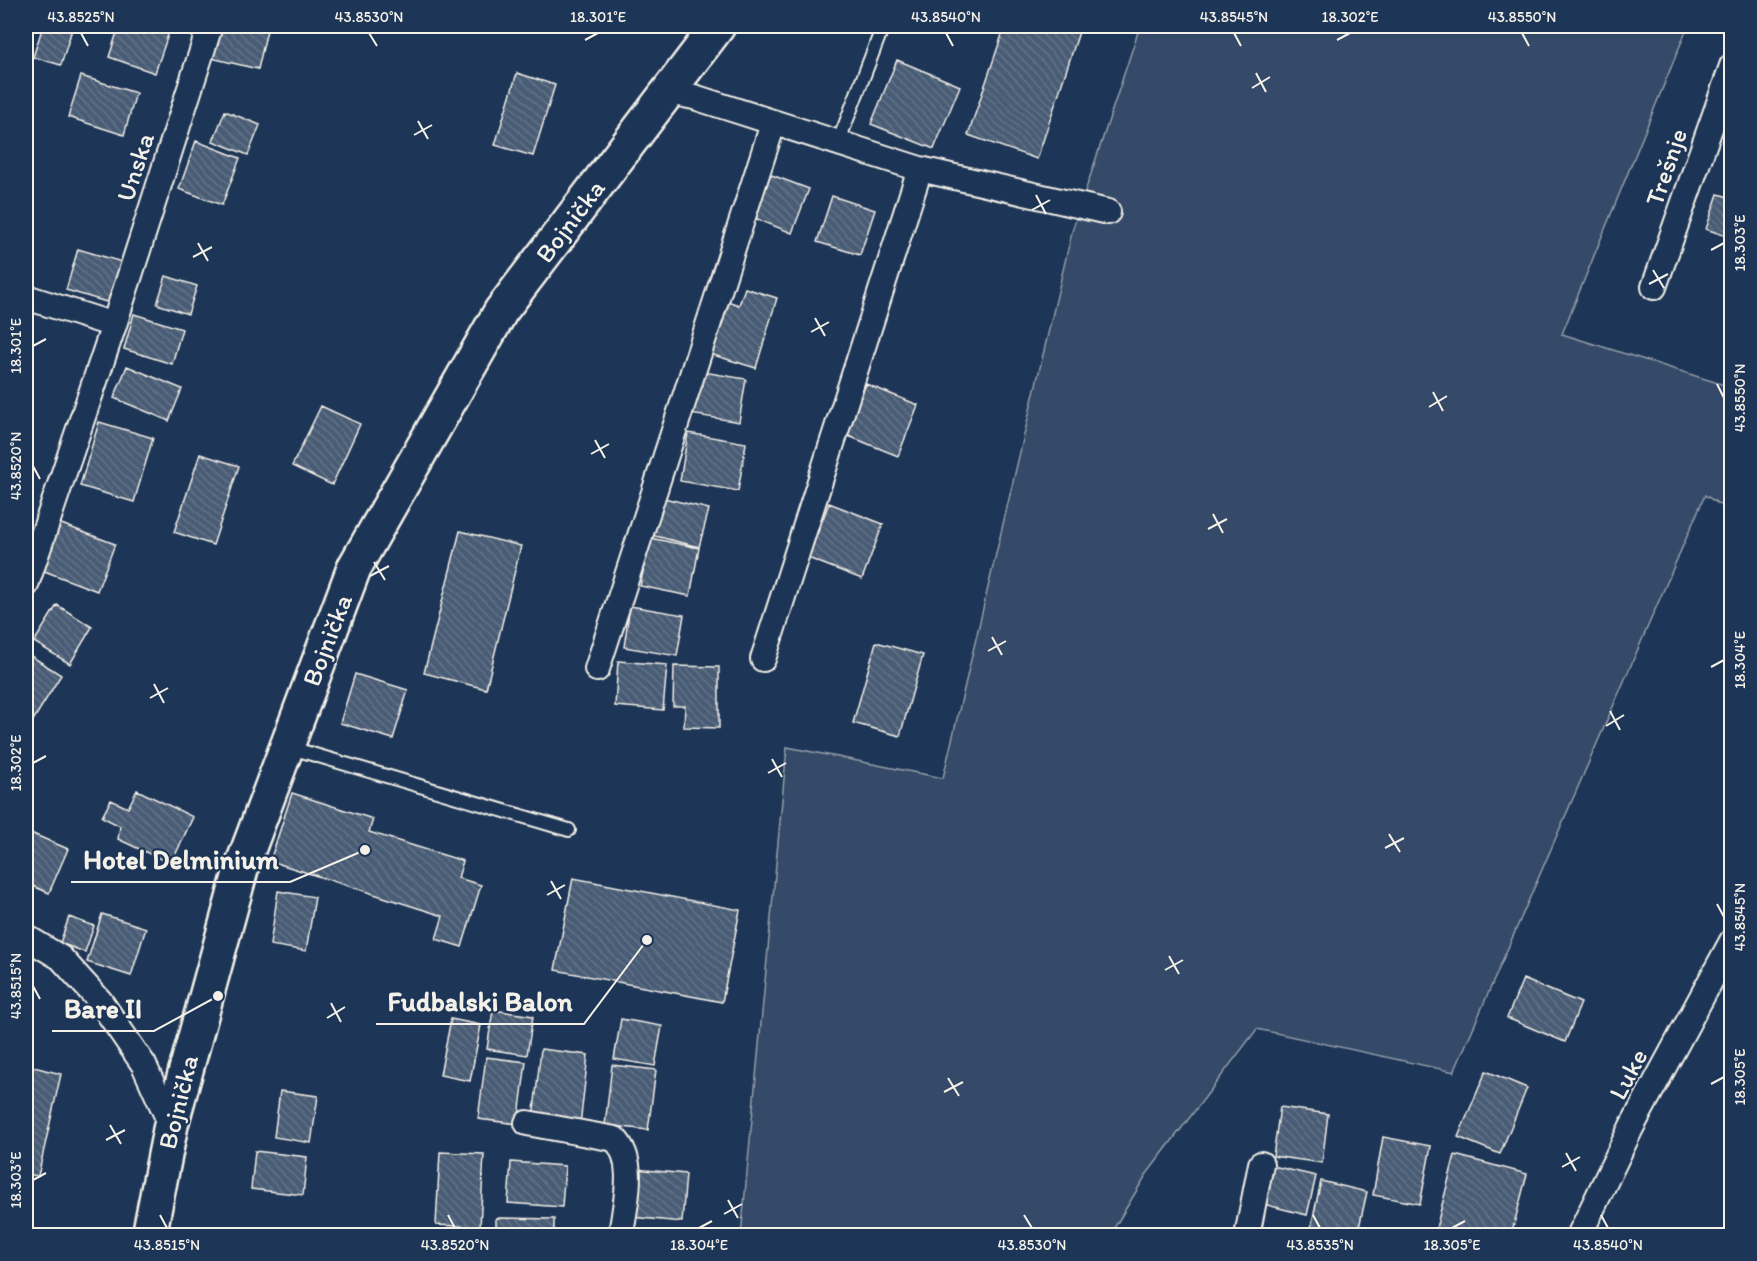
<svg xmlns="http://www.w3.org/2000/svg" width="1757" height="1261" font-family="Itim,sans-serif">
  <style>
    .grass { fill: #354a67; stroke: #949ea8; stroke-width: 1.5 }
    .building { fill: url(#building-back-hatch); stroke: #f4f1e8; stroke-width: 1.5 }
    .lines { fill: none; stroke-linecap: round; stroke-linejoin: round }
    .service-casing { stroke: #f4f1e8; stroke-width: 16 }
    .minor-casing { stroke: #f4f1e8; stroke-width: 28 }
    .secondary-casing { stroke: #f4f1e8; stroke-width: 38 }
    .service { stroke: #1d3557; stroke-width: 12 }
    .minor { stroke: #1d3557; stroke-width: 24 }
    .secondary { stroke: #1d3557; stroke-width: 33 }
    .ticks { fill: none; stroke: #f4f1e8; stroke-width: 2 }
    .labels { text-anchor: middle; stroke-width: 4.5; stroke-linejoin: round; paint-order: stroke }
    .street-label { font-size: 26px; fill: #f4f1e8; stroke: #1d3557 }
    .leader { fill: none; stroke: #f4f1e8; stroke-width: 2 }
    .callout-dot { fill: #f4f1e8; stroke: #1d3557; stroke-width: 2 }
    .callout-label { font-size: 27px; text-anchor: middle; font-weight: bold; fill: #f4f1e8; stroke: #1d3557; stroke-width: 4.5; stroke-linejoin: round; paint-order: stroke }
    .neatline { fill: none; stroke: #f4f1e8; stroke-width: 2 }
    .ticks-label { font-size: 15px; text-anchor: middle; fill: #f4f1e8 }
  </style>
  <defs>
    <pattern id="building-back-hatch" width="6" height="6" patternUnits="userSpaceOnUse" patternTransform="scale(1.5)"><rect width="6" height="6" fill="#485b74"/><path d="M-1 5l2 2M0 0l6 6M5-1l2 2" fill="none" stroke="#637388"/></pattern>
  </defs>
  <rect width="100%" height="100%" fill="#1d3557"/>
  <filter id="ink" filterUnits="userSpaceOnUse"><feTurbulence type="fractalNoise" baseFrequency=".0167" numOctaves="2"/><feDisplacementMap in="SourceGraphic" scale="12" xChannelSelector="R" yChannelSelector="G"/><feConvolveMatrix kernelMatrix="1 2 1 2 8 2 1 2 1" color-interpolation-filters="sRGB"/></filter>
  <g filter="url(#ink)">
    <path class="grass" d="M1140 26H1688L1562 334 1731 387V512L1705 495 1454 1072 1257 1029 1146 1175 1110 1235 741 1236 787 747 943 778 1073 228Z"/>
    <path class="building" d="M43 26H73L61 65 33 57Z
      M119 26H171L155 73 109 57Z
      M218 26H268L258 69 211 58Z
      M587 26H611L610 30Z
      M1005 26H1081L1037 159 968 135Z
      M897 60 960 86 934 149 871 124Z
      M517 73 555 85 533 156 495 145Z
      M81 76 136 93 124 135 68 117Z
      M225 111 260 125 248 155 213 141Z
      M196 141 240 158 222 205 179 189Z
      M769 174 809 189 792 233 752 217Z
      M1718 194 1732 198V238L1706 229Z
      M832 196 875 210 860 255 817 242Z
      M78 249 122 262 110 303 66 290Z
      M166 276 197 286 188 314 157 304Z
      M745 288 777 298 756 368 710 354 727 301 739 305Z
      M134 314 182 329 172 364 124 349Z
      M127 366 182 389 169 421 114 398Z
      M697 371 746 379 739 422 690 414Z
      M866 384 918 405 898 456 846 435Z
      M321 406 360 424 332 485 292 466Z
      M99 422 153 438 134 502 80 486Z
      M688 433 746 443 738 491 680 481Z
      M200 454 239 466 213 545 174 532Z
      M660 497 709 509 699 547 651 535Z
      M829 503 883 524 862 579 808 558Z
      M56 522 115 544 97 591 39 569Z
      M460 531 521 546 486 689 424 673Z
      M650 538 699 548 690 596 640 586Z
      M57 605 92 627 70 664 34 642Z
      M630 606 684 615 677 656 624 647Z
      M876 642 923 655 900 736 853 723Z
      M26 653 61 675 29 727 26 725Z
      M618 661 667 665 663 710 615 706Z
      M674 666 719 667V728L684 727 685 706H673Z
      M355 674 408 690 393 739 340 723Z
      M137 790 193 817 171 864 118 839 120 826 102 817 111 800 128 808Z
      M292 793 373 819 369 832 463 861 458 878 481 885 462 947 436 939 443 916 270 861Z
      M26 831 68 849 49 893 26 883Z
      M573 878 740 910 722 1002 555 970Z
      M278 891 315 897 306 951 270 945Z
      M102 914 146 928 131 976 87 962Z
      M69 917 94 926 85 952 60 943Z
      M1523 979 1581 1003 1565 1042 1507 1018Z
      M493 1010 533 1016 527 1055 487 1049Z
      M451 1019 481 1025 470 1081 440 1075Z
      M621 1019 662 1026 655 1066 614 1059Z
      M541 1049 588 1055 580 1125 533 1119Z
      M486 1057 526 1062 518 1124 478 1119Z
      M26 1065 61 1074 38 1176 26 1174Z
      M612 1065 656 1070 648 1130 605 1125Z
      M1486 1071 1527 1088 1500 1154 1458 1137Z
      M280 1091 318 1096 311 1143 274 1137Z
      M1280 1107 1328 1114 1322 1163 1273 1156Z
      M1383 1137 1431 1146 1420 1204 1373 1195Z
      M255 1151 307 1157 303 1195 251 1189Z
      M440 1152 484 1154 480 1227 436 1225Z
      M1455 1155 1527 1174 1511 1236H1434Z
      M511 1162 565 1166 562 1207 508 1203Z
      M1273 1166 1316 1176 1307 1215 1263 1204Z
      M635 1169 686 1174 682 1222 631 1217Z
      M1321 1181 1367 1192 1357 1236 1311 1227Z
      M496 1218 554 1219V1236H496Z
      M1258 1230 1298 1236H1257Z
      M629 1231 676 1235V1236H628Z"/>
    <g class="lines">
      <g class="service-casing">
        <path id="service" d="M838 143 883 26
          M288 747 569 830"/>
      </g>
      <g class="minor-casing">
        <path id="minor" d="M669 92 694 97 920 169 1108 212
          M1654 287 1732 66
          M26 297 114 325
          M26 585 114 325 210 26
          M763 659 920 169
          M597 669 773 124
          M26 937 61 958 100 1001 144 1065 171 1125
          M527 1123 615 1139C638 1163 624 1206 621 1236
          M1247 1236 1261 1164
          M1579 1236 1631 1128 1732 941"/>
      </g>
      <g class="secondary-casing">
        <path id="secondary" d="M149 1236 171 1125 242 866 354 568 501 311 718 26"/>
      </g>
      <use href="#service" class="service"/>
      <use href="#minor" class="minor"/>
      <use href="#secondary" class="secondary"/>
    </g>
  </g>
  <path class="ticks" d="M81 33 88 46M369 33 377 46M946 33 953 46M1234 33 1241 46M1522 33 1529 46M585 40 598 33M1337 40 1350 33M1256 73 1266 92M1252 88 1270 77M418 121 428 139M414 135 432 125M1036 195 1046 214M1032 210 1050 200M198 243 208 261M1711 250 1724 243M193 257 212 247M1653 270 1664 288M1649 284 1668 274M815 318 825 336M811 332 829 322M33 346 46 339M1717 384 1724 398M1433 392 1443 411M1429 407 1447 396M595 440 605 458M591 454 609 444M33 466 40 479M1213 514 1223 533M1208 529 1227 519M374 562 385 580M370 576 389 566M992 637 1002 655M988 651 1006 641M1711 667 1724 660M154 684 164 703M150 698 168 688M1610 711 1620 730M1606 726 1624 715M772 759 782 777M33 763 46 756M768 773 786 763M1389 834 1400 852M1385 848 1404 838M551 881 561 899M547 895 565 885M1717 904 1724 917M1169 956 1179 974M1165 970 1183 960M33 986 40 999M331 1003 341 1022M327 1018 345 1007M948 1078 959 1096M1711 1084 1724 1077M944 1092 963 1082M110 1125 121 1144M106 1140 125 1130M1566 1153 1576 1171M1562 1167 1580 1157M33 1180 46 1173M728 1200 738 1218M724 1214 742 1204M160 1215 167 1228M448 1215 455 1228M1024 1215 1032 1228M1313 1215 1320 1228M1601 1215 1608 1228M699 1228 712 1221M1452 1228 1465 1221"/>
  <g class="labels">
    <g class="street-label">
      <text transform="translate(135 167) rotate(-72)" y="9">Unska</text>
      <text transform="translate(1666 167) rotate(-71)" y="9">Trešnje</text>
      <text transform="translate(570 221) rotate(-53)" y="9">Bojnička</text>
      <text transform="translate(327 640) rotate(-69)" y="9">Bojnička</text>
      <text transform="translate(1628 1074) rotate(-62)" y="9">Luke</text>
      <text transform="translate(178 1102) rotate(-76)" y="9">Bojnička</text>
    </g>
  </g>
  <path class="leader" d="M365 850L290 882H71M647 940L584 1024H376M218 996L154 1031H52"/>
  <g class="callout-dot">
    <circle cx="365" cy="850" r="6"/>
    <circle cx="647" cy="940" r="6"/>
    <circle cx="218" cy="996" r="6"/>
  </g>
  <g class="callout-label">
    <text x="181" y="869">Hotel Delminium</text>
    <text x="480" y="1011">Fudbalski Balon</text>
    <text x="103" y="1018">Bare II</text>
  </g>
  <rect width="1757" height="1261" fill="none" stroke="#1d3557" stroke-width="66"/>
  <rect x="33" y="33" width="1691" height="1195" class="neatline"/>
  <g class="ticks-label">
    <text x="81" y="22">43.8525°N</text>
    <text x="369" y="22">43.8530°N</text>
    <text x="598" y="22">18.301°E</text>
    <text x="946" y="22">43.8540°N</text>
    <text x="1234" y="22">43.8545°N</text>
    <text x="1350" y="22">18.302°E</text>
    <text x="1522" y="22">43.8550°N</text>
    <text transform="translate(1740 243) rotate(-90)" y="5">18.303°E</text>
    <text transform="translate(16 346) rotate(-90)" y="5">18.301°E</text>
    <text transform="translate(1740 398) rotate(-90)" y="5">43.8550°N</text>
    <text transform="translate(16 466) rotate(-90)" y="5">43.8520°N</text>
    <text transform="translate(1740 660) rotate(-90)" y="5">18.304°E</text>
    <text transform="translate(16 763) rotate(-90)" y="5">18.302°E</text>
    <text transform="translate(1740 917) rotate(-90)" y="5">43.8545°N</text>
    <text transform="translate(16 986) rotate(-90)" y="5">43.8515°N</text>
    <text transform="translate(1740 1077) rotate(-90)" y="5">18.305°E</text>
    <text transform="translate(16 1180) rotate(-90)" y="5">18.303°E</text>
    <text x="167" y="1250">43.8515°N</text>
    <text x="455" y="1250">43.8520°N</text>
    <text x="699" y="1250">18.304°E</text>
    <text x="1032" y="1250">43.8530°N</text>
    <text x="1320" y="1250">43.8535°N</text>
    <text x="1452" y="1250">18.305°E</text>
    <text x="1608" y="1250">43.8540°N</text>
  </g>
</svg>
